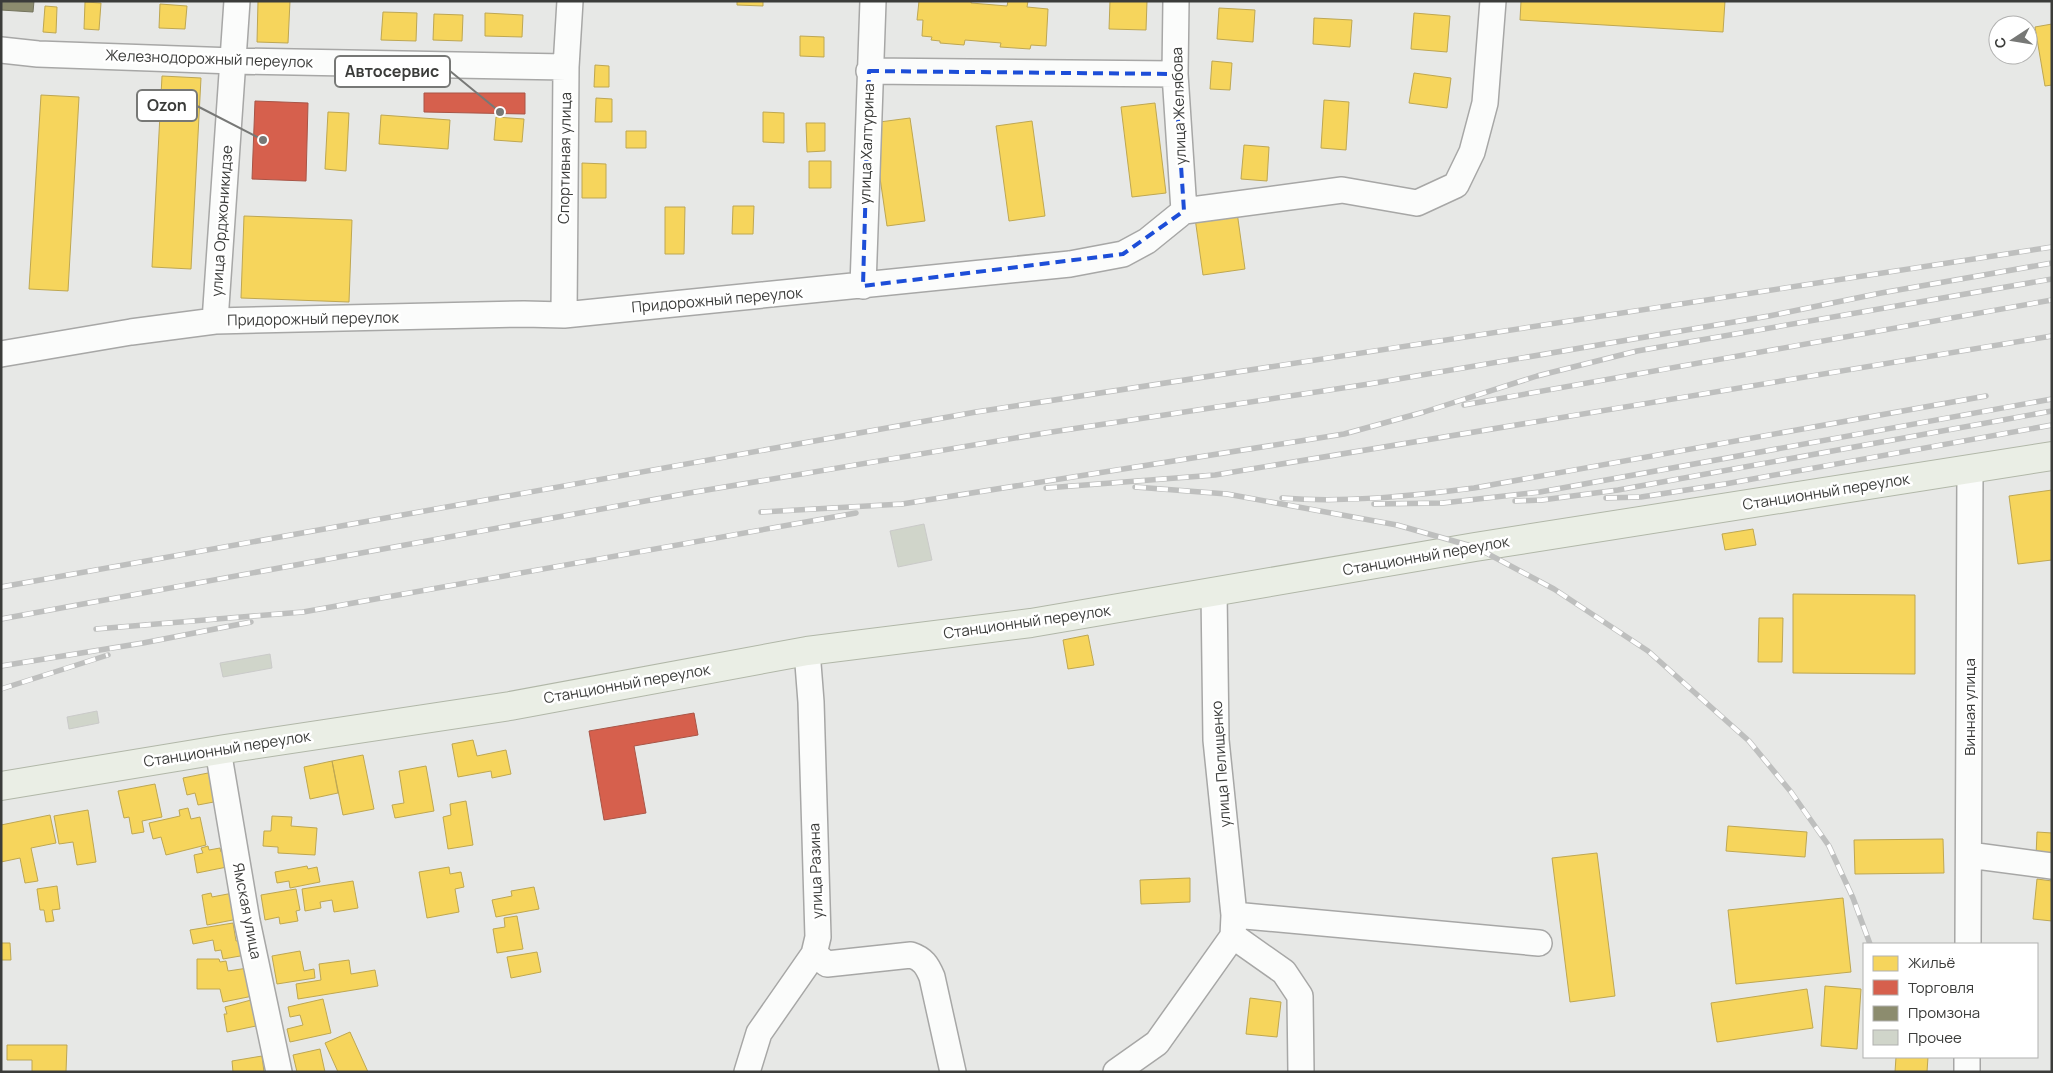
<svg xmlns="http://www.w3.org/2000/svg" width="2053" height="1073" font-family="Manrope,sans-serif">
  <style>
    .homes { fill: #f6d55c; stroke: #bea752 }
    .shops { fill: #d6604d; stroke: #a85547 }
    .industry { fill: #8c8c6e; stroke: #74745e }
    .building { fill: #d0d5ca; stroke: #cacac9 }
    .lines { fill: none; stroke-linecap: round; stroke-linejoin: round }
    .minor-casing { stroke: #a7a7a6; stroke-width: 28 }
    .major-casing { stroke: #b1b7a8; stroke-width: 30 }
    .minor { stroke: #fbfcfb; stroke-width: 25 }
    .major { stroke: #eaeee5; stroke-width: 28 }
    .rail-casing { stroke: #bebfbe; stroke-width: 5.5 }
    .rail { stroke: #fff; stroke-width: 4; stroke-dasharray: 11; stroke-linecap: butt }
    .marked { fill: none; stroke: #1d4ed8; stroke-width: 4; stroke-dasharray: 10 6; stroke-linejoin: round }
    .labels { text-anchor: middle; stroke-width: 5; stroke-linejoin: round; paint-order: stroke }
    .street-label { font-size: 15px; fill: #3b3c3a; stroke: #fff }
    .leader { fill: none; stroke: #777876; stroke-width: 2 }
    .callout-dot { fill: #777876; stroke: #fff; stroke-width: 2 }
    .callout { fill: #fff; stroke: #777876; stroke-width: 2 }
    .callout-label { font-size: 16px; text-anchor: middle; font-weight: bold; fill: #3b3c3a }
  </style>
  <rect width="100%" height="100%" fill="#e7e8e6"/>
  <path class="homes" d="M258 1H290L288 43 257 42Z
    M737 1H763V6L737 5Z
    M919 1H971V3L1007 6 1008 1H1028L1027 7 1048 9 1046 46 1031 45 1030 49 1000 47 1001 43 965 40 964 45 940 43V41L931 40 932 37 922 36 923 20H917Z
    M1110 1H1147L1146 30 1109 29Z
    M1521 1H1725L1723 32 1520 20Z
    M85 2 101 3 99 30 84 29Z
    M160 4 187 6 185 29 159 28Z
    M45 6 57 7 56 33 43 32Z
    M1219 8 1255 10 1253 42 1217 39Z
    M383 12 417 13 416 41 381 40Z
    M485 13 523 15 522 37 485 36Z
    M1414 13 1450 16 1447 52 1411 49Z
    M434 14 463 15 462 41 433 40Z
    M1314 18 1352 20 1350 47 1313 44Z
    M2052 24V85L2045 86 2035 27Z
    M800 36 824 37V57L800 56Z
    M1212 61 1232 63 1230 90 1210 89Z
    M595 65 609 66V87H594Z
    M1414 73 1451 78 1447 108 1409 103Z
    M162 76 201 78 191 269 152 267Z
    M41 95 79 97 68 291 29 289Z
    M596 98 612 99V122H595Z
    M1324 100 1349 102 1346 150 1321 148Z
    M1155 103 1166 193 1132 197 1121 107Z
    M328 112 349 113 346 171 325 169Z
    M763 112 784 113V143L763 142Z
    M381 115 450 120 448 149 379 144Z
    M496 117 524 119 522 142 494 140Z
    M910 118 925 221 887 226 872 123Z
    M1032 121 1045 216 1009 221 996 126Z
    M806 123H825V151L807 152Z
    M626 131H646V148H626Z
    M1244 145 1269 147 1267 181 1241 179Z
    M809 161H831V188H809Z
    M582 163 606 164V198H582Z
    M733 206H754L753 234H732Z
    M665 207H685L684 254H665Z
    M1237 212 1245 269 1203 275 1195 218Z
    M244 216 352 220 349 302 241 298Z
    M2052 490V560L2018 564 2009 496Z
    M1753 529 1756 545 1725 550 1722 534Z
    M1793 594 1915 595V674L1793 673Z
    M1759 618H1783L1782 662H1758Z
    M1088 635 1094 665 1068 669 1063 640Z
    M473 740 477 756 506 750 511 774 492 778 491 771 458 777 452 744Z
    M363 755 374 809 343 815 332 761Z
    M332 761 338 793 310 799 304 767Z
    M426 766 434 811 395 818 392 805 404 803 399 771Z
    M213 772 219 801 198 805 195 793 187 795 183 778Z
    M155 784 162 817 142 821 144 832 132 834 129 817 124 818 118 791Z
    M466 801 473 845 448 849 443 817 451 815 450 804Z
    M188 808 191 819 200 817 206 845 166 855 161 837 153 839 149 823 180 816 179 810Z
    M88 810 96 862 77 865 73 842 59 844 54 816Z
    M50 815 56 843 31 848 38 881 25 883 20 858 1 862V825Z
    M272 816 292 817 291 826 317 828 315 855 278 853V847L263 846 264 831H271Z
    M1728 826 1807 832 1805 857 1726 851Z
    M2037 832 2052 833V857L2036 856Z
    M1943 839 1944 873 1855 874 1854 840Z
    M208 846 209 850 220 848 221 852 229 850 232 866 197 873 194 855 203 853 201 848Z
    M1597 853 1615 996 1570 1002 1552 858Z
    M307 866 308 869 317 867 320 882 290 888 289 881 277 883 275 872Z
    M449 867 450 874 461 872 464 887 455 889 459 912 427 918 419 872Z
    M1190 878V902L1141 904 1140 880Z
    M2037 879 2052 881V921L2033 919Z
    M353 881 358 908 334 912 332 900 320 902 321 908 305 911 302 889Z
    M57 886 60 909 52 910 54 921 46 922 44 910H40L37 889Z
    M534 887 539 909 496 917 492 900 512 896 511 891Z
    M296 889 300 910 296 911 298 921 280 924 279 917 265 920 261 895Z
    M211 893 212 897 233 893 238 919 207 925 202 895Z
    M1843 898 1851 972 1736 984 1728 910Z
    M517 916 523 949 497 953 493 929 505 927 504 918Z
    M233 923 236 941 243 940 246 955 223 959 221 950 215 951 213 940 193 944 190 930Z
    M1 943H10L11 960H1Z
    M300 951 304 971 314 969 315 978 277 984 272 956Z
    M537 952 541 972 511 978 507 957Z
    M197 959H219L220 962 226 961 228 971 248 968 253 996 223 1002 220 989H197Z
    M349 960 351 974 375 970 378 986 298 999 296 984 321 980 319 964Z
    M1825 986 1861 989 1857 1049 1821 1046Z
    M1807 989 1813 1028 1717 1042 1711 1003Z
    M1250 998 1281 1002 1277 1037 1246 1034Z
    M323 999 331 1033 290 1042 287 1029 303 1025 300 1015 290 1017 288 1007Z
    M251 1000 256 1026 227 1032 224 1014H227L225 1007Z
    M350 1032 368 1072H338L325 1043Z
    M7 1045H67L66 1072H32V1060H7Z
    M320 1049 325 1072H297L293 1055Z
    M262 1056 264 1072H233L232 1061Z
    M1896 1057H1928L1927 1072H1895Z"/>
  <path class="shops" d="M424 93H525V114L424 112Z
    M255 101 308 103 306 181 252 179Z
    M694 713 698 735 634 746 646 813 604 820 589 731Z"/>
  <path class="industry" d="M1 1H34L33 12 1 10Z"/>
  <path class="building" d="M924 524 932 560 898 567 890 531Z
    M270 654 272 668 223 677 220 663Z
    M97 711 99 723 69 729 67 717Z"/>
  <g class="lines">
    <g class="minor-casing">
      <path id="minor" d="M1176 1 1175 74 1184 211
        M1 50 38 54 234 61 566 67
        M869 71 1175 74
        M863 286 873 1
        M564 315 566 67 570 1
        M215 321 237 1
        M1 354 131 332 215 321 524 314 564 315 1070 264 1123 254 1147 241 1184 211 1342 190 1417 203 1456 185 1472 152 1485 103 1493 1
        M1214 592 1216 740 1234 915 1233 936 1284 972 1300 996 1301 1072
        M218 750 247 921 279 1072
        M1969 855 2052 866
        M1234 915 1539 943
        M1968 944 1970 470
        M814 954 827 964 911 955C923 959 927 965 932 977L953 1072
        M747 1072 759 1033 814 954 818 937 811 702 807 651
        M1116 1072 1157 1043 1233 936
        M1967 1072V1057"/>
    </g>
    <g class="major-casing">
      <path id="major" d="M1 786 225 749 510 706 807 651 1031 623 1475 547 2052 456"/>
    </g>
    <use href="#minor" class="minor"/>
    <use href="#major" class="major"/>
    <g class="rail-casing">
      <path id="rail" d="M1464 405 2052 300
        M1135 487 1227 494 1397 525 1475 547 1554 589 1648 651 1749 741 1791 792 1829 846 1853 898 1870 944
        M1046 488 1215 475 2052 336
        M1282 498C1346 503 1410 496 1474 488L1986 396
        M1606 498 1641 497 1725 484 2052 425
        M1515 501 1542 500 1618 490 2052 411
        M1374 504 1443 503 1540 492 2052 399
        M761 512 902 504 1344 434 1424 412 1537 376 1637 351 2052 279
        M1 587 976 412 2052 247
        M1 619 689 493 1045 433 1369 384 1769 316 1881 293 2052 263
        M96 629 303 612 856 513
        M1 666 143 643 251 622
        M1 689 108 655"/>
    </g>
    <use href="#rail" class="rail"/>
  </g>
  <path class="marked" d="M869 71 1175 74 1184 211 1123 254 863 286Z"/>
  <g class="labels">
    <g class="street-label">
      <text transform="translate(209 59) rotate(2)" y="5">Железнодорожный переулок</text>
      <text transform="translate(1179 106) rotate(-92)" y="5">улица Желябова</text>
      <text transform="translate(867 144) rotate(-88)" y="5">улица Халтурина</text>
      <text transform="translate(565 158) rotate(-89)" y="5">Спортивная улица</text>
      <text transform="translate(222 221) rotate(-86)" y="5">улица Орджоникидзе</text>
      <text transform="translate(717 300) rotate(-5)" y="5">Придорожный переулок</text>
      <text transform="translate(313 319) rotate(-1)" y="5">Придорожный переулок</text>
      <text transform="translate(1826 492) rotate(-9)" y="5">Станционный переулок</text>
      <text transform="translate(1426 556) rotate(-10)" y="5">Станционный переулок</text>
      <text transform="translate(1027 622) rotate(-8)" y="5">Станционный переулок</text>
      <text transform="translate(627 684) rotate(-10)" y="5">Станционный переулок</text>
      <text transform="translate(1970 707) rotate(-90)" y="5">Винная улица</text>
      <text transform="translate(227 749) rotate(-9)" y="5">Станционный переулок</text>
      <text transform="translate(1221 764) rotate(-94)" y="5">улица Пелищенко</text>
      <text transform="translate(816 871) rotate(-92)" y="5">улица Разина</text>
      <text transform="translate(247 911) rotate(79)" y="5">Ямская улица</text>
    </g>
  </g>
  <path class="leader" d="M500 112L450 71M263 140L197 106"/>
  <g class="callout-dot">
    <circle cx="500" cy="112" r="5"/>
    <circle cx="263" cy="140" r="5"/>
  </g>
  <g class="callout">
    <rect x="335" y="56" width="115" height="31" rx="5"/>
    <rect x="137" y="90" width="60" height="31" rx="5"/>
  </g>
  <g class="callout-label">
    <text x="392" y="77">Автосервис</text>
    <text x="167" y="111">Ozon</text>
  </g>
  <rect width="2053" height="1073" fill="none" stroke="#3b3c3a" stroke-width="5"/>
  <rect x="1863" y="943" width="175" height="115" fill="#ffffff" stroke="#b1b1b0"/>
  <rect x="1873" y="956" width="25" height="15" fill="#f6d55c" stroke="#b1b1b0"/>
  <text x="1908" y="968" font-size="15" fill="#3b3c3a">Жильё</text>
  <rect x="1873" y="980" width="25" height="15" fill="#d6604d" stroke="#b1b1b0"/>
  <text x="1908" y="993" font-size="15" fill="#3b3c3a">Торговля</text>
  <rect x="1873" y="1006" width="25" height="15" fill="#8c8c6e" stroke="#b1b1b0"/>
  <text x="1908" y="1018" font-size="15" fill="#3b3c3a">Промзона</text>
  <rect x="1873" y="1030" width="25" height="15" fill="#d0d5ca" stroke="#b1b1b0"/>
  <text x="1908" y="1043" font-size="15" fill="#3b3c3a">Прочее</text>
  <g transform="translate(2013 40) rotate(258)"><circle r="24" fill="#ffffff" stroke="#b1b1b0"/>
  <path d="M0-4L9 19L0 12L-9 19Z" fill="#777876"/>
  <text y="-8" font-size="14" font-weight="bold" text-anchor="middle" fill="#3b3c3a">С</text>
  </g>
</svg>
